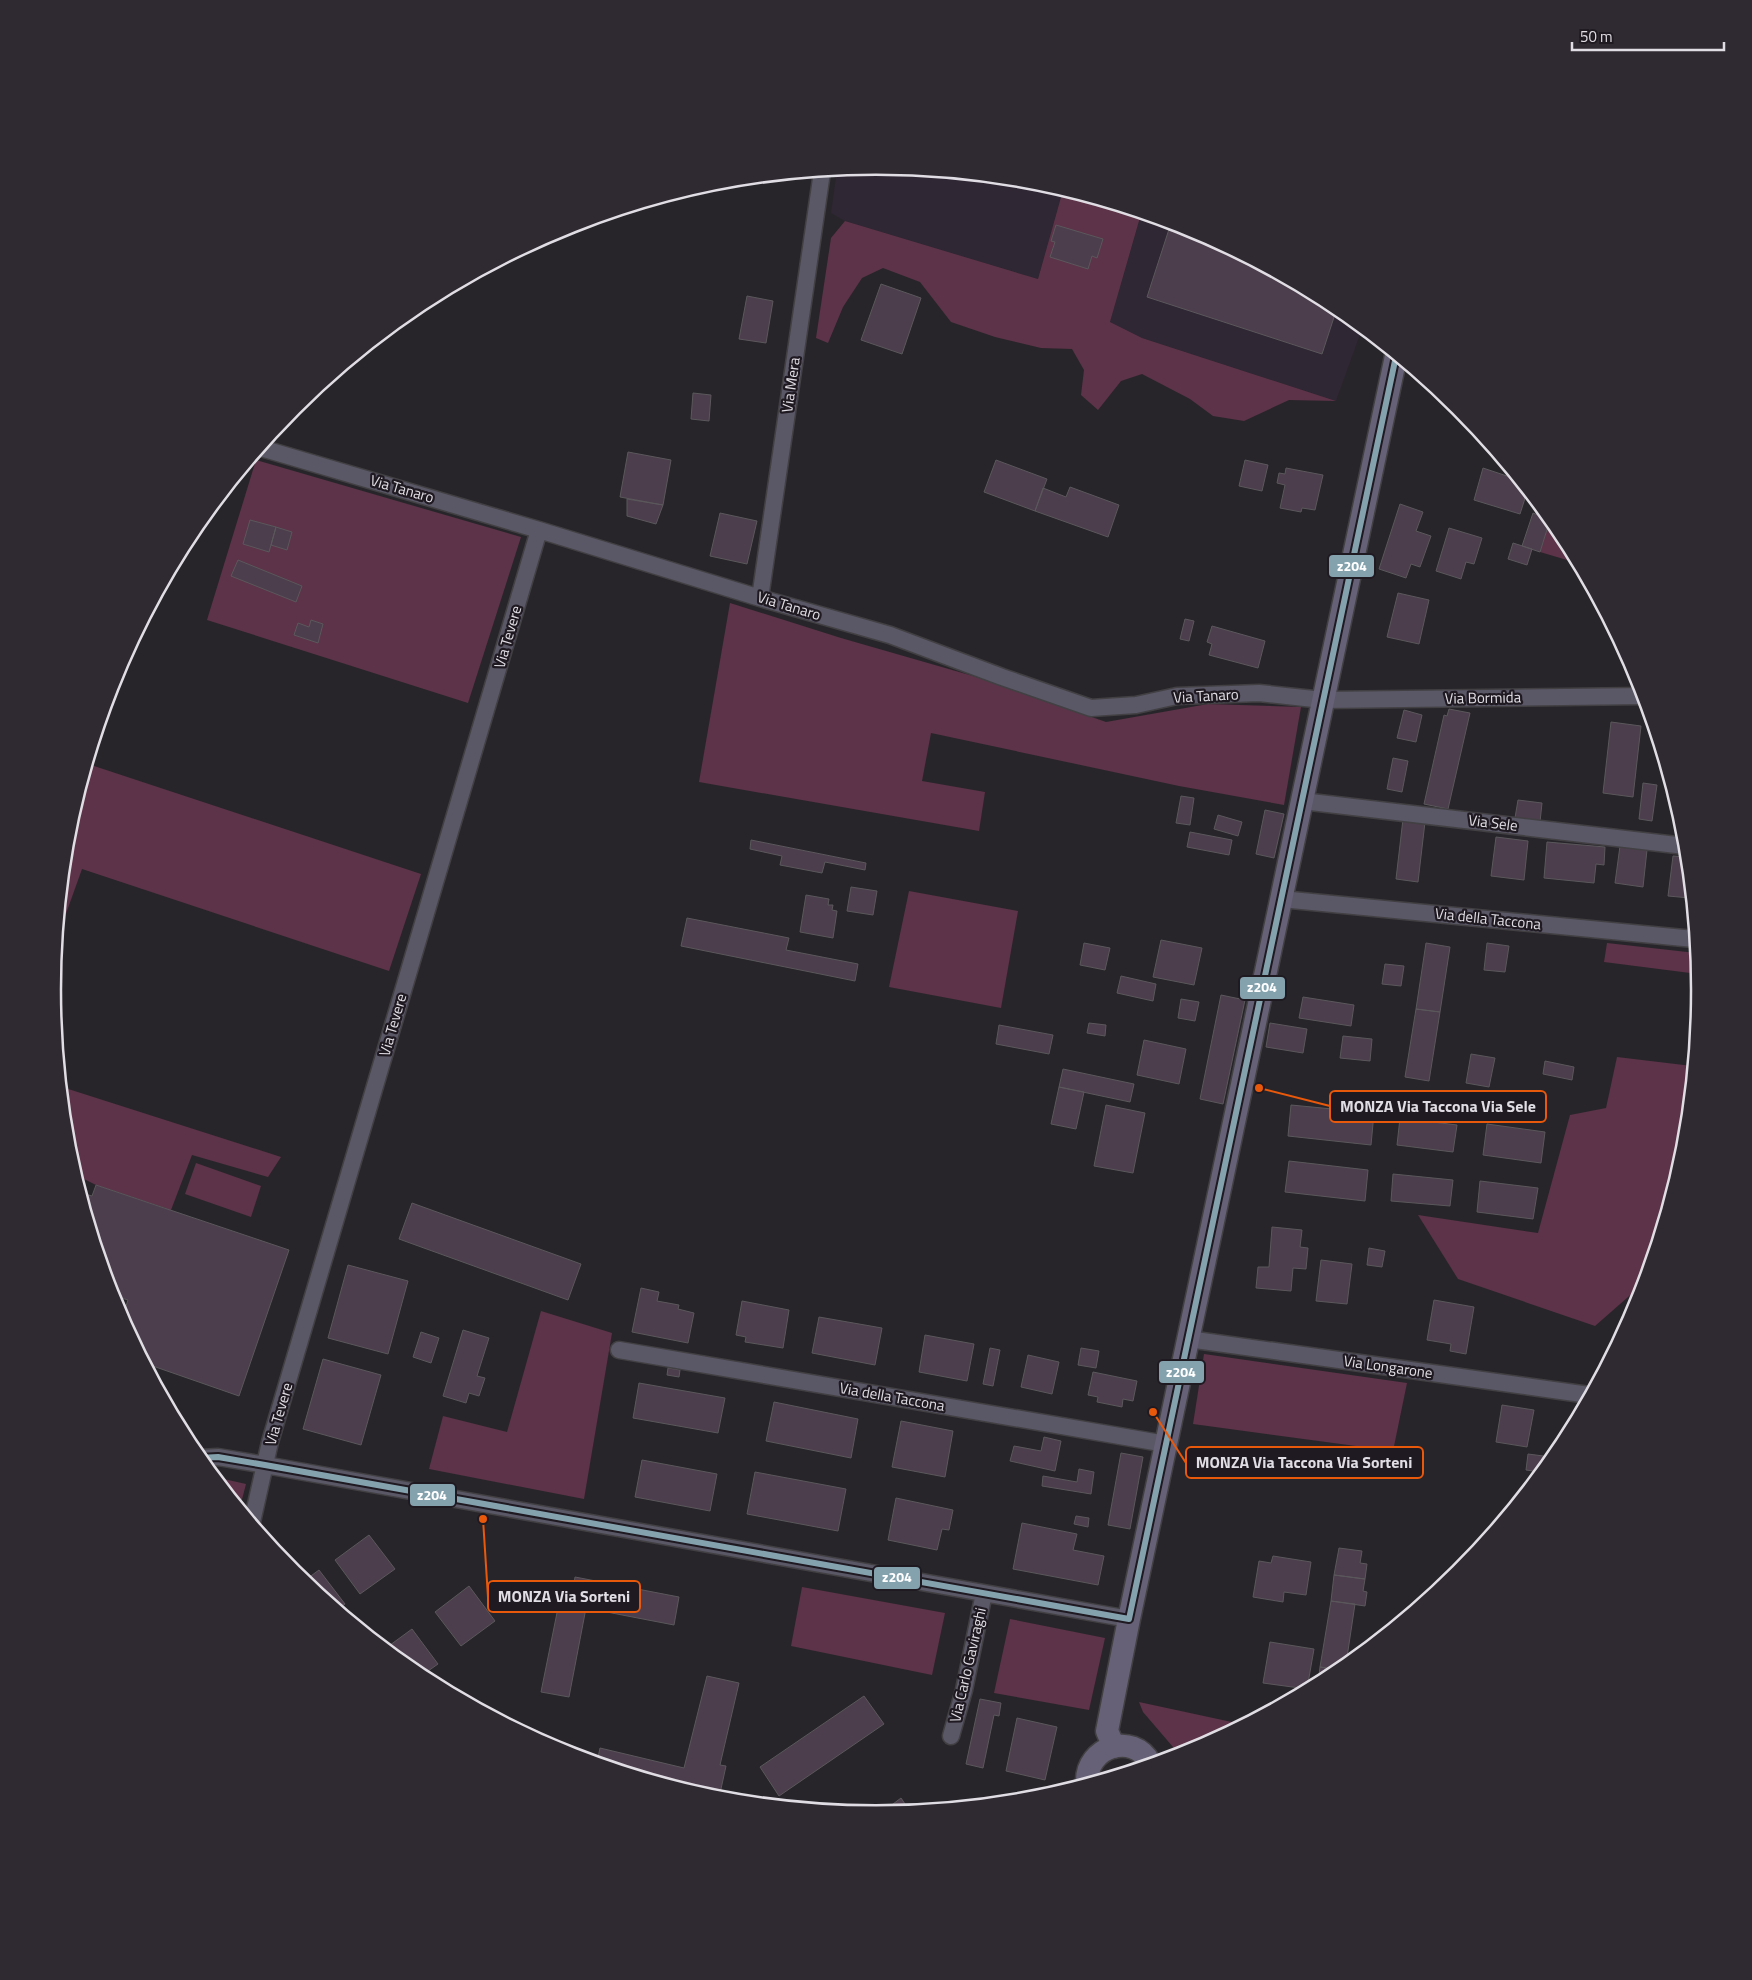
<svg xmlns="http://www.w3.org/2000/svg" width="1752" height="1980" font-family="'Titillium Web',sans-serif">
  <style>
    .built { fill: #2f2734 }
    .green { fill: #5c3348 }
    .building { fill: #4c3e4c; stroke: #5b585c }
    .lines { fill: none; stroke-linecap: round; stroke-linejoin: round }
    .street-casing { stroke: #424043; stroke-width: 19 }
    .secondary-casing { stroke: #424043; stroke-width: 25 }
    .street { stroke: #5a5766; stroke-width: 16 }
    .secondary { stroke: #666176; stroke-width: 22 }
    .bus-1-casing { stroke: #1f1922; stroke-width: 10 }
    .bus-1 { stroke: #84a2ae; stroke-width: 6 }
    .labels { text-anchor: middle; stroke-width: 4.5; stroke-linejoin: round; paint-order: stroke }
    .street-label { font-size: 15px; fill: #e1dde4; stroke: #1f1922 }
    .rim { fill: none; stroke: #e1dde4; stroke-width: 2.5 }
    .leader { fill: none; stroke: #e8590c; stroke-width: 2 }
    .callout-dot { fill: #e8590c; stroke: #1f1922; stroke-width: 2 }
    .callout { fill: #1f1922; stroke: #e8590c; stroke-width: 2 }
    .callout-label { font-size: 16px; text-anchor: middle; font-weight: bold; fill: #e1dde4 }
    .line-badge { stroke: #1f1922; stroke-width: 2 }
    .badge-label { font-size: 14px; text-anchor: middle; font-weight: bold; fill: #fff }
  </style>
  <rect width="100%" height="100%" fill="#28252a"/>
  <path class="built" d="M876 167 1037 182 1063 190 1038 279 845 221 831 213 837 170Z
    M1141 214 1191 229 1334 305 1362 329 1336 401 1142 338 1110 322Z"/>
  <path class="green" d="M1063 190 1141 214 1110 322 1142 338 1336 401 1289 400 1244 421 1213 416 1190 399 1142 374 1121 381 1098 410 1081 395 1084 370 1072 349 1041 348 995 337 951 322 920 282 883 268 862 278 843 307 828 343 816 338 831 238 845 221 1038 279Z
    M256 460 521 537 468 703 207 620Z
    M1550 520 1561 533 1577 563 1540 552Z
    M730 603 841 638 973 676 1106 722 1208 704 1301 707 1284 805 1179 786 931 733 922 781 985 792 979 831 699 782Z
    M88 764 421 874 389 971 82 869 58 936 68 829Z
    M909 891 1018 911 1001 1008 889 987Z
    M1607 943 1696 953 1698 974 1604 962Z
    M1617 1057 1692 1066 1684 1151 1644 1283 1595 1326 1458 1279 1418 1215 1538 1233 1570 1115 1606 1108Z
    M62 1087 281 1157 268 1177 192 1155 171 1210 96 1185 76 1175 68 1150Z
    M196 1163 261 1186 251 1217 185 1194Z
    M541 1311 612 1333 584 1499 429 1469 443 1416 507 1432Z
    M1204 1354 1407 1383 1393 1451 1193 1424Z
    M215 1477 246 1484 240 1507Z
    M802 1587 945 1613 932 1675 791 1646Z
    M1010 1619 1105 1638 1089 1710 994 1693Z
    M1139 1702 1241 1724 1191 1751 1179 1754 1143 1712Z"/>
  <path class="building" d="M1171 223 1191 229 1337 308 1322 354 1147 297Z
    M1056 225 1103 239 1097 258 1092 256 1088 269 1050 257 1055 242 1051 241Z
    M881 284 921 298 902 354 861 340Z
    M747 296 773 301 766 343 739 339Z
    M693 393 711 395 709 421 691 419Z
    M628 452 671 460 663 505 620 497Z
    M996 460 1047 479 1035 511 984 492Z
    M1245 460 1268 465 1262 491 1239 486Z
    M1286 468 1323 475 1315 510 1302 508 1301 512 1280 508 1285 485 1277 483 1279 473 1285 474Z
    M1483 468 1516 479 1527 492 1520 514 1474 500Z
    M1070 487 1119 505 1108 537 1035 511 1043 488 1066 497Z
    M627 499 663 505 656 524 627 516Z
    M1400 504 1423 512 1416 531 1431 536 1420 567 1411 564 1406 578 1379 569Z
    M720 513 757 521 747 564 710 556Z
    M1533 513 1550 520 1540 552 1522 546Z
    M250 520 276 527 269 552 243 544Z
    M276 527 292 532 287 550 271 545Z
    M1449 528 1482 538 1474 564 1466 562 1461 579 1436 571Z
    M1513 543 1532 549 1527 565 1508 559Z
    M238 560 302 586 296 602 231 576Z
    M1398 593 1429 600 1419 644 1387 637Z
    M1185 619 1194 621 1189 641 1180 639Z
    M311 620 323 624 318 643 294 635 298 623 309 627Z
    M1212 626 1265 641 1258 668 1209 655 1212 644 1207 642Z
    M1449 709 1470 713 1448 809 1424 804 1444 715 1447 716Z
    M1404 710 1422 715 1416 742 1397 738Z
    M1611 722 1641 726 1633 797 1603 793Z
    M1393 758 1408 761 1402 792 1387 789Z
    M1643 783 1657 785 1652 821 1639 819Z
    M1181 796 1194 798 1190 825 1176 823Z
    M1518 800 1542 803 1540 822 1515 818Z
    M1265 810 1284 814 1274 858 1256 854Z
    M1218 815 1242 822 1238 836 1214 829Z
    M1403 819 1425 822 1418 882 1396 879Z
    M1190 832 1232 840 1229 855 1187 847Z
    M1496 837 1528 841 1524 880 1491 876Z
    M751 840 866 863 865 870 825 862 822 873 780 865 782 856 750 849Z
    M1547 842 1605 847 1604 865 1596 864 1594 883 1544 878Z
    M1620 846 1647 850 1643 887 1615 883Z
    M1673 856 1686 857 1690 898 1668 896Z
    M851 887 877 891 873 915 847 911Z
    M806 895 829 899 828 905H833L832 910 837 911 833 938 800 932Z
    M687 918 789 938 786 950 858 964 855 981 681 946Z
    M1161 940 1202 948 1194 985 1153 977Z
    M1084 943 1110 948 1105 970 1080 965Z
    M1426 943 1450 947 1440 1012 1416 1009Z
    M1487 943 1509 946 1505 972 1484 970Z
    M1385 964 1404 966 1401 986 1382 984Z
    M1121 976 1156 984 1153 1001 1117 993Z
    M1221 995 1245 1000 1223 1104 1200 1099Z
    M1303 997 1354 1005 1351 1026 1299 1018Z
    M1181 999 1199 1002 1195 1021 1178 1018Z
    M1416 1009 1440 1012 1429 1081 1405 1077Z
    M1089 1023 1106 1025 1105 1036 1087 1033Z
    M1270 1023 1307 1029 1303 1053 1266 1047Z
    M999 1025 1053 1035 1049 1054 996 1044Z
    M1343 1036 1372 1039 1370 1061 1340 1058Z
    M1144 1040 1186 1049 1179 1084 1137 1075Z
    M1471 1054 1495 1058 1489 1087 1466 1083Z
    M1545 1061 1574 1067 1572 1080 1543 1074Z
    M1063 1069 1134 1084 1130 1102 1059 1087Z
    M1059 1087 1084 1092 1076 1129 1051 1124Z
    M1106 1105 1145 1113 1133 1173 1094 1166Z
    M1291 1105 1374 1113 1371 1145 1288 1136Z
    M1400 1118 1457 1125 1453 1152 1397 1145Z
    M1487 1124 1545 1132 1541 1163 1483 1155Z
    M1289 1161 1368 1170 1365 1201 1285 1192Z
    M1393 1174 1453 1180 1450 1206 1391 1201Z
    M1480 1181 1538 1188 1533 1219 1477 1212Z
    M96 1185 289 1250 239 1396 147 1364 122 1318 128 1300 112 1295 81 1193 92 1196Z
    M412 1203 581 1264 568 1300 399 1239Z
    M1272 1227 1302 1230 1300 1247 1308 1248 1306 1269 1293 1268 1291 1291 1256 1288 1258 1267H1269Z
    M1369 1248 1385 1251 1382 1267 1367 1265Z
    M1321 1260 1352 1264 1347 1304 1316 1301Z
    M348 1265 408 1281 388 1354 328 1338Z
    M641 1288 659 1292 657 1301 679 1305 678 1309 694 1313 688 1343 632 1332Z
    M1434 1300 1474 1307 1466 1354 1450 1351 1451 1344 1427 1340Z
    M742 1301 789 1310 783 1348 745 1342 746 1337 736 1335Z
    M819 1317 882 1328 875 1365 812 1353Z
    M463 1330 489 1338 477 1376 485 1378 479 1396 469 1393 466 1403 443 1396Z
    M421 1332 439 1338 431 1363 413 1357Z
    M925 1335 974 1344 967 1381 919 1372Z
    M990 1348 1000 1350 993 1386 983 1384Z
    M1081 1348 1099 1351 1096 1368 1078 1365Z
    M1028 1355 1059 1362 1052 1394 1021 1387Z
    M323 1359 381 1375 361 1445 303 1429Z
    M668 1368 680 1370 679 1377 667 1375Z
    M1093 1372 1137 1381 1133 1401 1123 1399 1122 1407 1097 1402 1098 1397 1088 1395Z
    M639 1383 725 1398 718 1433 633 1418Z
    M774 1402 858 1419 851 1458 766 1441Z
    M1502 1405 1534 1410 1527 1447 1496 1442Z
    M901 1421 953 1431 945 1477 892 1467Z
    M1044 1437 1061 1441 1055 1471 1010 1461 1014 1446 1041 1451Z
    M1121 1453 1143 1457 1130 1529 1108 1525Z
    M1528 1454 1551 1457V1460L1540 1472 1526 1470Z
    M642 1460 717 1474 710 1511 635 1497Z
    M1079 1469 1094 1472 1091 1494 1042 1486 1043 1476 1077 1482Z
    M755 1472 846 1489 838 1531 747 1514Z
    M896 1498 953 1510 949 1530 942 1529 937 1550 888 1540Z
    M1076 1516 1089 1518 1088 1527 1074 1524Z
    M1022 1523 1077 1534 1073 1550 1104 1556 1098 1585 1013 1569Z
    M369 1535 395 1569 360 1594 335 1560Z
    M1339 1548 1362 1551 1360 1563 1367 1564 1365 1579 1334 1575Z
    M1273 1556 1311 1562 1306 1595 1284 1592 1283 1602 1253 1597 1259 1561 1271 1563Z
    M319 1570 345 1604 338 1609 304 1581Z
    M1334 1575 1365 1579 1363 1591 1367 1592 1365 1606 1331 1601Z
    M575 1577 679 1597 674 1625 586 1608 569 1697 541 1692 562 1588 573 1590Z
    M469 1586 495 1621 461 1646 435 1612Z
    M1331 1601 1355 1604 1346 1664 1339 1670 1320 1667Z
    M412 1629 438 1664 421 1676 386 1648Z
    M1270 1642 1314 1649 1307 1689 1263 1683Z
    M1320 1667 1339 1670 1318 1683Z
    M707 1676 739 1683 720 1765 726 1766 719 1798 597 1762 600 1748 684 1768Z
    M864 1696 884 1724 779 1796 760 1767Z
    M980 1699 1001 1703 999 1716 994 1715 983 1768 966 1764Z
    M1017 1718 1057 1727 1045 1780 1006 1771Z
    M901 1798 909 1810 881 1813Z"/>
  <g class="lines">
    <g class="street-casing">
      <path id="street" d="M261 448 539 530 760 598 890 635 1002 677 1091 708 1136 705 1177 696 1259 693 1323 700 1643 696
        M760 598 822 172
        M1302 801 1685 846
        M1281 899 1694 939
        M1188 1339 1589 1395
        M619 1350 1166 1444
        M200 1458 218 1457 265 1465 1129 1619
        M252 1522 270 1442 539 530
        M951 1736 964 1690 984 1593"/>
    </g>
    <g class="secondary-casing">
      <path id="secondary" d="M1114 1747 1107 1731 1129 1619 1396 356
        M1087 1782C1086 1747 1133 1731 1150 1763"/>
    </g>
    <use href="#street" class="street"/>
    <use href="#secondary" class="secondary"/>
    <g class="bus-1-casing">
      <path id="bus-1" d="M200 1458 218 1457 265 1465 1129 1619
        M1129 1619 1396 356"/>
    </g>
    <use href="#bus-1" class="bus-1"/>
  </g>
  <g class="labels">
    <g class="street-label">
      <text transform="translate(791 385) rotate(-82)" y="5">Via Mera</text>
      <text transform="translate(402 489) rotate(16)" y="5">Via Tanaro</text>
      <text transform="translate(789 606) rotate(17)" y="5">Via Tanaro</text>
      <text transform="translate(508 637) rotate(-74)" y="5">Via Tevere</text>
      <text transform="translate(1206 696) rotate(-3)" y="5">Via Tanaro</text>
      <text transform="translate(1483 698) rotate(-1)" y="5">Via Bormida</text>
      <text transform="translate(1493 823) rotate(7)" y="5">Via Sele</text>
      <text transform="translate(1488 919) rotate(6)" y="5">Via della Taccona</text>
      <text transform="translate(393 1025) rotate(-74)" y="5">Via Tevere</text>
      <text transform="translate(1388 1367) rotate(8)" y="5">Via Longarone</text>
      <text transform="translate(892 1397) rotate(10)" y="5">Via della Taccona</text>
      <text transform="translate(279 1414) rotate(-74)" y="5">Via Tevere</text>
      <text transform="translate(968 1665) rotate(-77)" y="5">Via Carlo Gaviraghi</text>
    </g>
  </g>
  <path d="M0 0H1752V1980H0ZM61 990a815 815 0 1 1 1630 0a815 815 0 1 1-1630 0Z" fill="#2f2932" fill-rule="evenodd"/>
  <path class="rim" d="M61 990a815 815 0 1 1 1630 0a815 815 0 1 1-1630 0Z"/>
  <path class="leader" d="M1259 1088L1330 1106M1153 1412L1186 1463M483 1519L488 1597"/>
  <g class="callout-dot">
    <circle cx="1259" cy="1088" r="5"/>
    <circle cx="1153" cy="1412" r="5"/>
    <circle cx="483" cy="1519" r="5"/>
  </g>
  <g class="callout">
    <rect x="1330" y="1091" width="216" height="31" rx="5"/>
    <rect x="1186" y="1447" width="237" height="31" rx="5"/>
    <rect x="488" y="1581" width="152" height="31" rx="5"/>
  </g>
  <g class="callout-label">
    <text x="1438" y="1112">MONZA Via Taccona Via Sele</text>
    <text x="1304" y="1468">MONZA Via Taccona Via Sorteni</text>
    <text x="564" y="1602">MONZA Via Sorteni</text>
  </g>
  <g class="line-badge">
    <rect x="1328" y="554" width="47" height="24" rx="5" fill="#84a2ae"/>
    <rect x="1239" y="976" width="47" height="24" rx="5" fill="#84a2ae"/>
    <rect x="1158" y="1360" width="47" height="24" rx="5" fill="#84a2ae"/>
    <rect x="409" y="1483" width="47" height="24" rx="5" fill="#84a2ae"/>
    <rect x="873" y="1566" width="48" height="24" rx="5" fill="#84a2ae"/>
  </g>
  <g class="badge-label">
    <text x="1352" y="571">z204</text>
    <text x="1262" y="992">z204</text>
    <text x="1181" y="1377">z204</text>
    <text x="432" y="1500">z204</text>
    <text x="897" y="1582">z204</text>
  </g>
  <path d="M1572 42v8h152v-8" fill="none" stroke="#e1dde4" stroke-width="2.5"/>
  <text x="1580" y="42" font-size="15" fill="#e1dde4" stroke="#1f1922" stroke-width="4" paint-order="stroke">50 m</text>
</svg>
